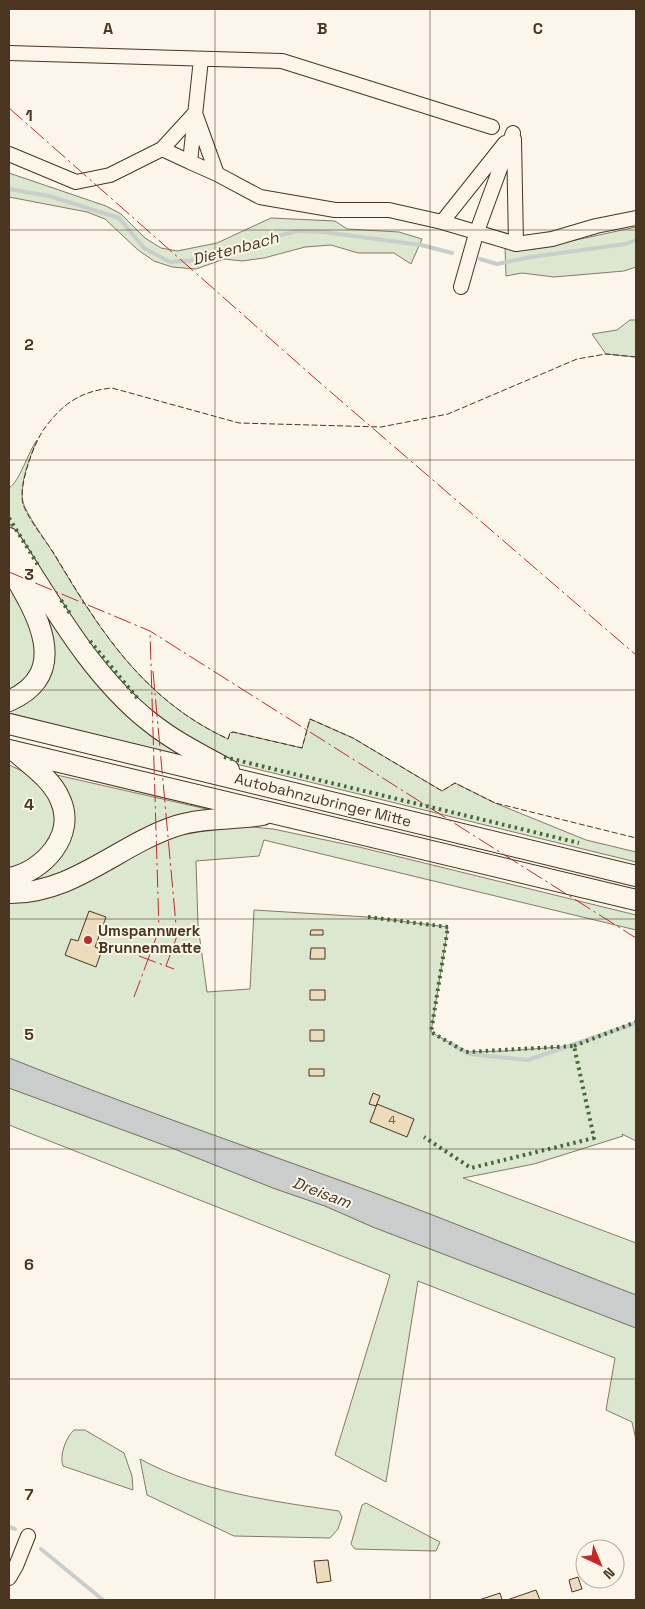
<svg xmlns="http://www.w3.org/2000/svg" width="645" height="1609" font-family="'Space Grotesk',sans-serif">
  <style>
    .green { fill: #dce7d0; stroke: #887966 }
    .water { fill: #c9cecd; stroke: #887966 }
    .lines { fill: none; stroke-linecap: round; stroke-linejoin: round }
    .stream { stroke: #c9cecd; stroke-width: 4 }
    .building { fill: #ecdcbc; stroke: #4a3520 }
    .minor-casing { stroke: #4a3520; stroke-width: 16 }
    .highway-casing { stroke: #4a3520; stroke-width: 22 }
    .minor { stroke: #fbf6e9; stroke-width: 14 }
    .highway { stroke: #fbf6e9; stroke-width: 20 }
    .hedge { stroke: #436837; stroke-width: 4; stroke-dasharray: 2.5 4; stroke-linecap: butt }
    .fence { stroke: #4a3520; stroke-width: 1; stroke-dasharray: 6 2.5; stroke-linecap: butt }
    .power { stroke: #c62828; stroke-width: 1; stroke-dasharray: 18 4 2.5 4; stroke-linecap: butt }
    .grid { fill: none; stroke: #4a3520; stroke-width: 1; stroke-opacity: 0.55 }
    .poi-dot { fill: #c62828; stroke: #fbf6e9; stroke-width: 2 }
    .labels { text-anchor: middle; stroke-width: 4; stroke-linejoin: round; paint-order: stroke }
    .number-label { font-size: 12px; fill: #725f47 }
    .street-label { font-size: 15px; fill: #4a3520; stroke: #fbf6e9 }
    .poi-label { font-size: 15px; font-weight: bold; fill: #4a3520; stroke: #fbf6e9; text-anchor: start }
    .water-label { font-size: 16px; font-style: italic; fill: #4a3520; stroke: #fbf6e9 }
    .grid-label { font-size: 16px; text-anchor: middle; font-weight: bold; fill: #4a3520; stroke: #fbf6e9; stroke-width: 4; stroke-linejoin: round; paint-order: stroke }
  </style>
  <rect width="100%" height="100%" fill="#fbf6e9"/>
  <path class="green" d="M9 173 106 206 121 214 145 238 161 248 177 251 217 243 271 218 335 221 347 229 399 232 422 239 411 264 394 253H358L331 245 305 247 264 258 242 261 224 259 196 269 172 267 154 261 138 250 105 219 87 212 9 197Z
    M636 227V267L624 271 554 277 522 273 506 276 505 247 534 249Z
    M630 320H636V357L606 354 592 334 617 330Z
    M37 440C30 457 19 483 23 502 25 512 46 541 52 551 98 628 143 700 228 739L230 733 233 732 302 748 310 719 353 738 442 791 455 783 495 803 586 840 636 852V862L228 762 144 711 79 632 9 523V488C20 481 27 454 37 440Z
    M9 551 185 757 9 713V709L48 661 9 558Z
    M9 576 32 621 37 664 9 698Z
    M9 765 37 778 58 813 47 852 9 873Z
    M48 773 202 808 221 812 56 882 9 883 60 852Z
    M233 825 273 829 359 847 636 915V930L264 840 259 856 196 861 198 925 207 992 250 989 254 910 368 917 448 927 431 1032 466 1052 505 1051 574 1046 636 1022V1141L622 1134 623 1136 534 1164 463 1178 636 1243V1295C536 1257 437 1215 336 1179 227 1140 117 1101 9 1058V897L177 832Z
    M9 1088 172 1148 273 1188 325 1206 373 1227 636 1328V1440L632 1422 606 1410 615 1358 418 1281 386 1482 335 1455 390 1275 9 1125Z
    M74 1430H85L124 1453 132 1476 133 1490 63 1466C59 1456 66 1437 74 1430Z
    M140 1459C201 1492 271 1501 339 1511L342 1517 338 1529 330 1538 234 1536 147 1495Z
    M366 1503 440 1542 436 1551 355 1549 351 1544 362 1505Z"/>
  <path class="water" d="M9 1058C117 1101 227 1140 336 1179 437 1215 536 1257 636 1295V1328L373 1227 325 1206 273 1188 172 1148 9 1088Z"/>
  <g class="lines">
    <path class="stream" d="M9 189 49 196 119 218 144 248 170 262 198 260 220 251 297 231 324 232 421 245 452 253
      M480 259 497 264 531 257 626 244 636 240
      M450 1043 469 1054 528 1060 636 1023
      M9 1527 15 1529
      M41 1549 103 1600"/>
  </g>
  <path class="building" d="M89 911 106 917 95 947 102 950 96 967 65 955 71 939 78 941Z
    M311 930H323V935H310Z
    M311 948H325V959H310Z
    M310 990H325V1000H310Z
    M310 1030H324V1041H310Z
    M309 1069H324V1076H309Z
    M373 1093 380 1096 376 1106 369 1104Z
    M377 1104 414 1119 407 1137 370 1122Z
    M328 1560 331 1581 317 1583 314 1561Z
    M578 1577 582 1589 572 1592 569 1580Z
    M536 1590 540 1600H507Z
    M500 1593 502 1600H479Z"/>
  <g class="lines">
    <g class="minor-casing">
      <path id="minor" d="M9 53 282 61 492 127
        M514 139 516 244
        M9 154 76 182 110 175 162 149
        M190 162 217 174 195 113 162 149 190 162 201 59
        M217 174 260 197 335 210H389L442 222 516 244 552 239 596 226 636 218
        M442 222 505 143
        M461 287 476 234 513 133
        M9 1578 16 1566 28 1536"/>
    </g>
    <g class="highway-casing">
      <path id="highway" d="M9 538C51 602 90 675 150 722 175 742 202 755 229 770
        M9 567C35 610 74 672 9 701
        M9 724 636 876
        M9 750 636 900
        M9 878C43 872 77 835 60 799 52 780 33 767 18 754
        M9 893C73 894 118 845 176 826 204 817 234 820 263 815"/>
    </g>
    <use href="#minor" class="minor"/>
    <use href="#highway" class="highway"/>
    <path class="hedge" d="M9 518 38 565
      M61 600 71 615
      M90 641 138 699
      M224 757 579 843
      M368 917 448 927 431 1032 466 1052 574 1046 594 1138 471 1168 424 1137
      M574 1046 636 1022"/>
    <path class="fence" d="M636 357 606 354 577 359 448 414 381 427 239 423 112 388C81 391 63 403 44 429 34 443 18 486 23 504 28 519 46 541 55 555 101 632 144 700 228 739L230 733 233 732 302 748 310 719 353 738 442 791 455 783 495 803 636 838"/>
    <path class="power" d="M9 108 318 381 636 655
      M9 572 150 631 636 938
      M153 671 177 936 166 966
      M139 956 174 969
      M134 997 159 930 150 631"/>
  </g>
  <path class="grid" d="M215 9V1600M430 9V1600M9 230H636M9 460H636M9 690H636M9 919H636M9 1149H636M9 1379H636"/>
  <circle class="poi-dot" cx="88" cy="940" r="5"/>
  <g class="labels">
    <g class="number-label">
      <text x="392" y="1124">4</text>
    </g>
    <g class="street-label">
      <text transform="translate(323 800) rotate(14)" y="5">Autobahnzubringer Mitte</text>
    </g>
    <g class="poi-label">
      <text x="98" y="936">Umspannwerk<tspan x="98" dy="17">Brunnenmatte</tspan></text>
    </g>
    <g class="water-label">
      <text transform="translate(235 248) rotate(-15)" y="6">Dietenbach</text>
      <text transform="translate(322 1192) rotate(21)" y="6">Dreisam</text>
    </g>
  </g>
  <g class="grid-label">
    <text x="108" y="34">A</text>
    <text x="322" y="34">B</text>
    <text x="538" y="34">C</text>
    <text x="29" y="121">1</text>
    <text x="29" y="350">2</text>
    <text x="29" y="580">3</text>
    <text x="29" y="810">4</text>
    <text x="29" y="1040">5</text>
    <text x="29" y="1270">6</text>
    <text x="29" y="1500">7</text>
  </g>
  <rect width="645" height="1609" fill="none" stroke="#4a3520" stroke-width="20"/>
  <g transform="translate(600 1564) rotate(136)"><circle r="24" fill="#fbf6e9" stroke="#b4a999"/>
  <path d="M0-4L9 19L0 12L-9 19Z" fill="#c62828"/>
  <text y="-8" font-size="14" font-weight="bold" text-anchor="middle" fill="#4a3520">N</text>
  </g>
</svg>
